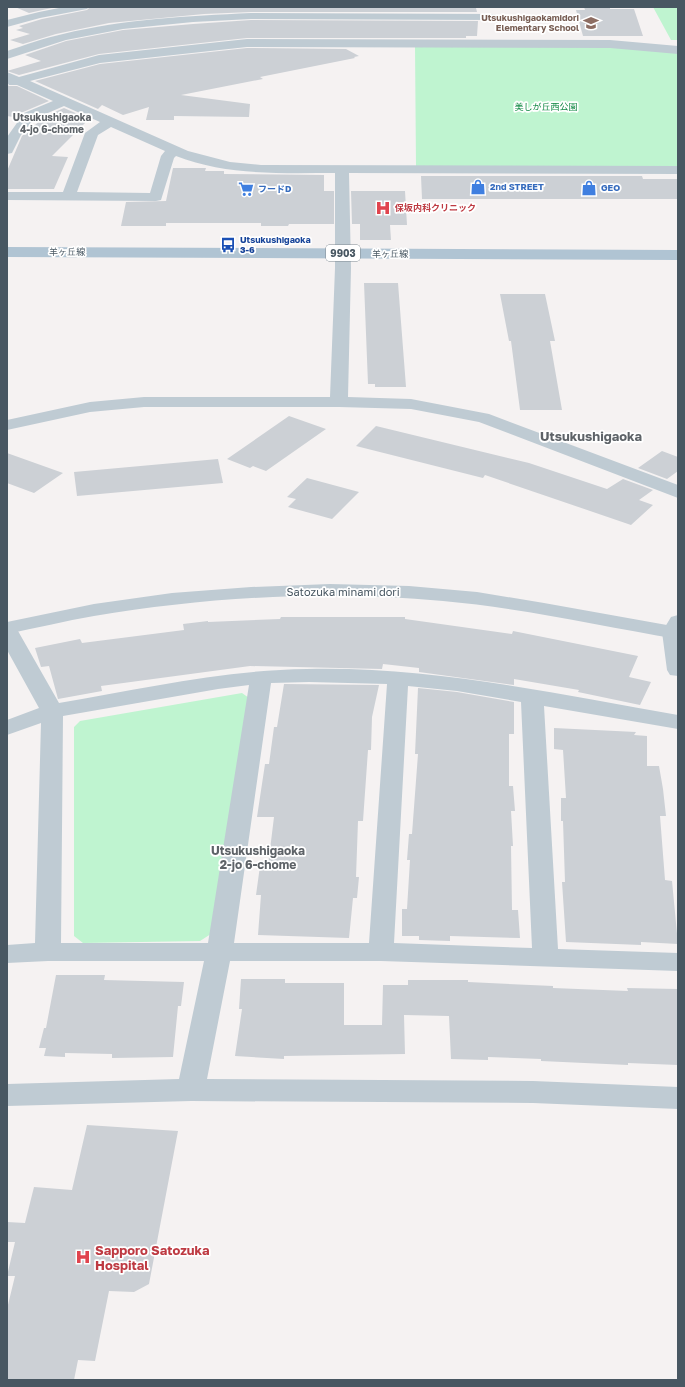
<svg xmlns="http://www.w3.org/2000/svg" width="685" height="1387" font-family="'Golos Text','Noto Sans JP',sans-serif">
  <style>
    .green { fill: #bff4d0 }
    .building { fill: #ccd0d5 }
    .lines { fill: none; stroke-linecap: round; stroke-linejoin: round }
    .minor { fill: #bfcbd3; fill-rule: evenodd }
    .tertiary { fill: #bfcbd3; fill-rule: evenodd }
    .primary { fill: #b0c4d3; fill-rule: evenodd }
    .labels { text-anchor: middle; stroke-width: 3.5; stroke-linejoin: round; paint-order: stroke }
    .far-education-label { font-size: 9px; font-weight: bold; fill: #785e54; stroke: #fff; text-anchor: end }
    .far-park-label { font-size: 9px; fill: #0f8742; stroke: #fff }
    .far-shop-label { font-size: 9px; font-weight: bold; fill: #366cbe; stroke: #fff; text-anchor: start }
    .far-health-label { font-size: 9px; font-weight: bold; fill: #be3a42; stroke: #fff; text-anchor: start }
    .far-transit-label { font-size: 9px; font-weight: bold; fill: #164399; stroke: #fff; text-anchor: start }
    .far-street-label { font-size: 9px; fill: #485762; stroke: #fff }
    .far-neighbourhood-label { font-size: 10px; font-weight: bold; fill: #5e6368; stroke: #fff }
    .shield { fill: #fff; stroke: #7f8991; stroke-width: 1 }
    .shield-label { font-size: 10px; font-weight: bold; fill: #485762 }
    .street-label { font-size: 11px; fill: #485762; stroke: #fff }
    .neighbourhood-label { font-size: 12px; font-weight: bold; fill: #5e6368; stroke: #fff }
    .quarter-label { font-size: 13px; font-weight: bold; fill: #5e6368; stroke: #fff }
    .near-health-label { font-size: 13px; font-weight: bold; fill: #be3a42; stroke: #fff; text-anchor: start }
  </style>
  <rect width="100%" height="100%" fill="#f5f2f2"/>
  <path class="green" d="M653 7H678V40H671Z
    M603 46 678 53V167L416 166 415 47Z
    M242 693 249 698 214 932 200 941 83 943 74 936V727L80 721Z"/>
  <path class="building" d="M15 7H56L29 13Z
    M90 7 470 8H476L477 12H251L204 14 109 23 56 34 23 44 10 40 30 34 16 30 23 28 19 26 42 19 87 10Z
    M584 7H610V9H634L643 36H583L576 10H585Z
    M251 20 478 21 477 36H466V38H247L99 54 19 75 7 71 41 61 25 55 66 41 123 30 193 24Z
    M247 48 346 49 359 56 354 57 355 58 260 77 263 79 181 95 250 104 249 117 174 116V120H146L149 107 123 115 102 105 98 109 35 81 100 64Z
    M7 85 9 86H17L49 101 23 112 19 118 7 116Z
    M64 108 89 119 52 156 68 157 54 189H7V171L22 136 41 120H36Z
    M173 168H206L205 171H224V174L324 175V191H334V224H289L288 226H261V223H166V226H121L126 202 166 201Z
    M421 176H642L643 179H678V199H422Z
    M351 191H405L407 225H390L391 240H360V224H352Z
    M364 283H398L406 387H375V384H368Z
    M500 294H545L555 341H550L562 410H520L511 341H509Z
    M289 416 326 429 266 471 253 466 250 468 227 459Z
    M376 426 529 463 607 489 623 479 653 490 639 500 653 505 631 525 485 475 483 478 356 446Z
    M662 451 678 457V471L667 479 638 468Z
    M7 453 63 473 34 493 7 483Z
    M218 459 223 483 77 496 74 472Z
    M307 478 359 492 332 519 288 507 296 499 287 497Z
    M281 617H405V619L512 634 513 631 638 656 629 677 651 682 640 705 578 692 579 690 514 679V685L419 672V668L383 664 382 669 250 666 101 686 102 691 58 699 49 666 41 667 35 648 80 639 82 643 184 630 183 624 208 621V622L280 619Z
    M284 684 379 685 372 717 371 750H368L363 821H358L356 877H359L357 898H353L349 938 258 935 261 895H256L260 866H268L274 817H257L265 764H269L274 727H277Z
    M418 688 457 692 514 702V734H509V786H513L515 811H511L513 846H511L512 910H518L520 938 450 936V941L419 940V936H402V909H407L410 860H407L409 834H412L418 754H415Z
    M554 728 636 732 634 735 647 736V766H659L663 789 666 816H660L665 880 672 881 678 944 641 942V945L566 942 562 882H565L563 821H561V798H566L563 750 554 749Z
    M56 975H105L104 980 184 982 181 1006H178L173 1057 112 1058V1054L65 1053V1057L44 1056 46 1048H39L44 1028H46Z
    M241 979H285V983H344V1025H382L383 985H408V980H468V982L553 986V988L628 991 627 988 678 989V1065L628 1063V1065L541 1061V1059L488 1057V1060L451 1059 449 1016 404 1015 405 1054 284 1056V1059L235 1056 242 1009H239Z
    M87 1125 178 1131 149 1284 134 1292 109 1291 95 1361 78 1360 74 1380H7V1309L15 1276H7L15 1242H7V1222L25 1223 34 1187 72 1190Z"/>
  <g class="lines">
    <path class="minor" d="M64 7H89L87 9 40 18 7 27V20L39 12Z
      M251 13 492 14 496 15 498 17 496 19 492 20 251 19 193 22 123 29 66 40 7 59V51C25 45 44 38 63 34 124 19 188 16 251 13Z
      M247 39 610 40 678 46V54L610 48 247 47 100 63 30 81 188 151 230 162 261 165 678 166V174L349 173 351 268 348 397 411 399 489 414 678 485V498L479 422 411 409 339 407H144L90 412 7 430V420L90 402 144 397H330L335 268V173C282 173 227 176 176 156L174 158 161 200 156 201 7 200V192H63L85 133 100 122 64 106 34 119 21 135 12 153 7 154V137L24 113 53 101 17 85H9L7 82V72L19 77 99 55ZM111 127 165 151 161 156 150 193 77 192 98 135Z
      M678 615V676L670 675 667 670 662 632 671 617Z
      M7 625 14 627 18 631 59 703C141 689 224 670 307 669 432 666 556 694 678 715V729L544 706 558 949 678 953V971L381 961H230L207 1079 533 1081 678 1087V1109L533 1103 191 1101 7 1106V1084L179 1079 204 961H48L7 963V945L35 943 41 723 7 735V720L39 708 7 650ZM309 682 387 684 369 943H234L271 683ZM249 685 208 943H61L63 716 218 689ZM408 686 457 691 521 702 532 948 394 943Z"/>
    <path class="tertiary" d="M330 584 409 586 477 592 544 603 678 627V639C600 626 522 608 443 601 327 590 208 597 94 616 65 621 36 628 7 634V622L94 604 172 593 251 587Z"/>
    <path class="primary" d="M7 247 678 250V260L7 257Z"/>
  </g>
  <defs>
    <g id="school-bare" transform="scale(1.2)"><path d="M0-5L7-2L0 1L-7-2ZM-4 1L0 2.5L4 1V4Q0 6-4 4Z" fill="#8d6e63" stroke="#fff" stroke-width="2.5" paint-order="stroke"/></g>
    <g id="shop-bare" transform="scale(1.2)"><path d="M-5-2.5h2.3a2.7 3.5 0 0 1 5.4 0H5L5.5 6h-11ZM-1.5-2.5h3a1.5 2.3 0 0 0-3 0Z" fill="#3f7fe0" stroke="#fff" stroke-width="2.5" paint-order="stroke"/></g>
    <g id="supermarket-bare" transform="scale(1.2)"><path d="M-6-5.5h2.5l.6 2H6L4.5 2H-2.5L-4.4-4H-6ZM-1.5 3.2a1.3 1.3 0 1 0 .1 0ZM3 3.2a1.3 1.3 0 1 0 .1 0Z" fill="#3f7fe0" stroke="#fff" stroke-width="2.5" paint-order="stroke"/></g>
    <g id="hospital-bare" transform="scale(1.2)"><path d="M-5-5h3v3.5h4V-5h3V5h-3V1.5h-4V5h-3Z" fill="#e0444e" stroke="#fff" stroke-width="2.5" paint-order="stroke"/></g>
    <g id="bus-bare" transform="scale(1.2)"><path d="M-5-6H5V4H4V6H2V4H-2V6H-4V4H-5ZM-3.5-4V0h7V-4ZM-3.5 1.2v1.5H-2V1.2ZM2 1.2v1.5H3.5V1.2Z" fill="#1a4fb4" stroke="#fff" stroke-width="2.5" paint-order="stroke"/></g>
  </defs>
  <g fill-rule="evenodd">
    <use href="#school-bare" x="591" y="23"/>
    <use href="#shop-bare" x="478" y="187"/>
    <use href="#shop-bare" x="589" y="188"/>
    <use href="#supermarket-bare" x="246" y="189"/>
    <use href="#hospital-bare" x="383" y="208"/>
    <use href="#bus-bare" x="228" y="245"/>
    <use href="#hospital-bare" x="83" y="1257"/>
  </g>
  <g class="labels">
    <g class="far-education-label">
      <text x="579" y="21">Utsukushigaokamidori<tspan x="579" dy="10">Elementary School</tspan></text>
    </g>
    <g class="far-park-label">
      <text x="546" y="110">美しが丘西公園</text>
    </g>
    <g class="far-shop-label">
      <text x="490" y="190">2nd STREET</text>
      <text x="601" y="191">GEO</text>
      <text x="258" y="192">フードD</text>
    </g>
    <g class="far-health-label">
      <text x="395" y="211">保坂内科クリニック</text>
    </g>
    <g class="far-transit-label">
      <text x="240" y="243">Utsukushigaoka<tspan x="240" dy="10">3-6</tspan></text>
    </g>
    <g class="far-street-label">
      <text x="67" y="255">羊ヶ丘線</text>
      <text x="390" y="257">羊ヶ丘線</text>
    </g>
    <g class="far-neighbourhood-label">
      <text x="52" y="121">Utsukushigaoka<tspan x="52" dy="12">4-jo 6-chome</tspan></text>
    </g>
    <rect class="shield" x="326" y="245" width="34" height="16" rx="3"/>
    <g class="shield-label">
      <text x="343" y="257">9903</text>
    </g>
    <g class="street-label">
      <text x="343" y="596">Satozuka minami dori</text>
    </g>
    <g class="neighbourhood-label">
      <text x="258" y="855">Utsukushigaoka<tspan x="258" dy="14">2-jo 6-chome</tspan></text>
    </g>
    <g class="quarter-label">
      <text x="591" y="441">Utsukushigaoka</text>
    </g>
    <g class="near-health-label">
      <text x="95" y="1255">Sapporo Satozuka<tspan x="95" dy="15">Hospital</tspan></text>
    </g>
  </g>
  <rect width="685" height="1387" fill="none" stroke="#485762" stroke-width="16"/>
</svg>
